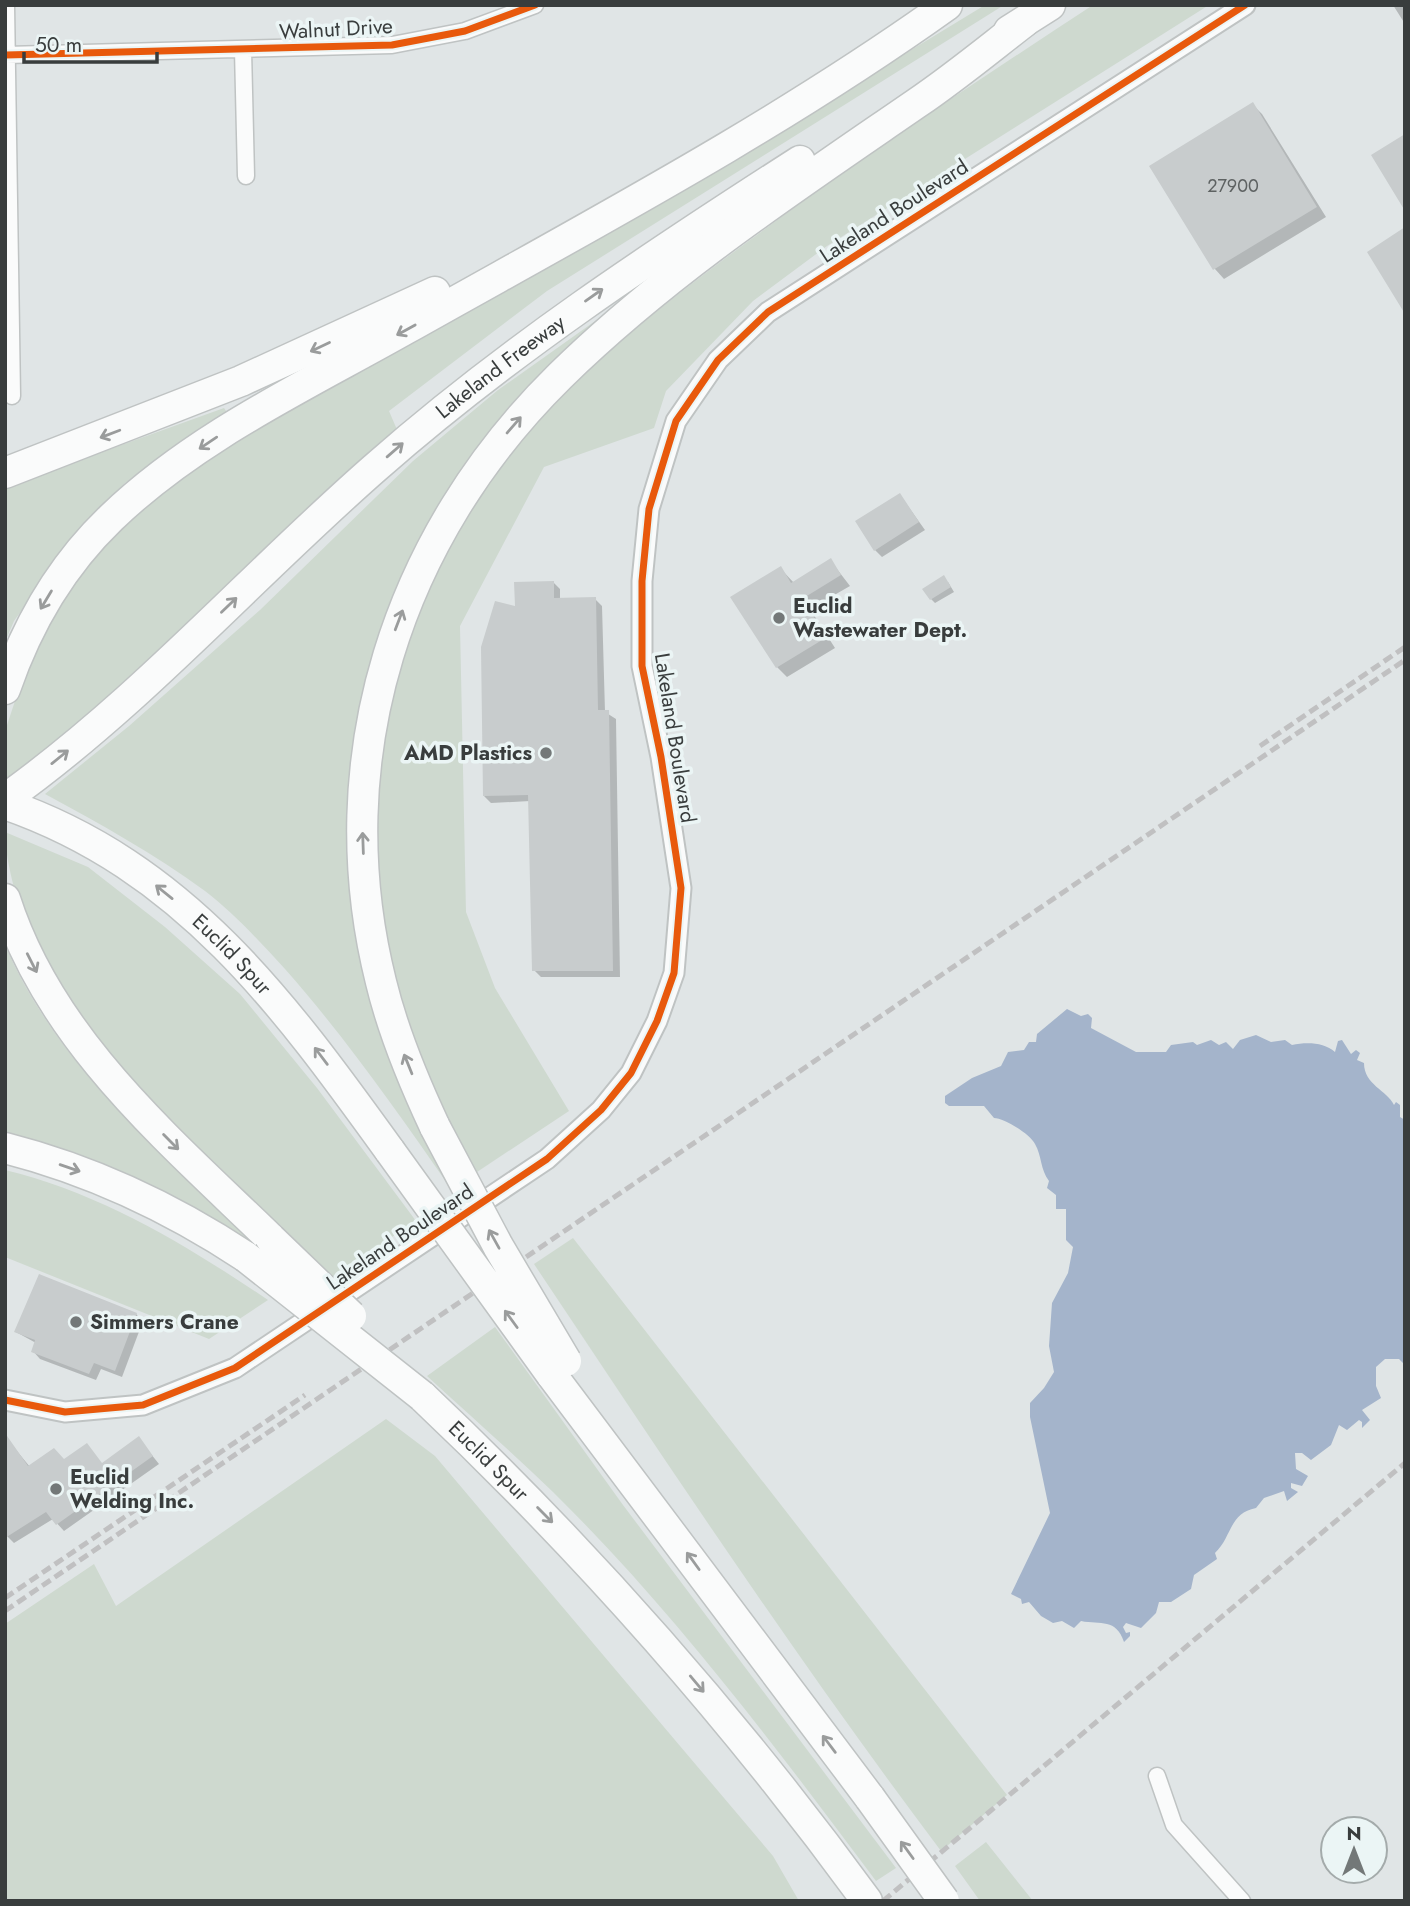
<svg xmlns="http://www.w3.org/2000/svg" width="1410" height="1906" font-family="Jost,sans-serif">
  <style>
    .green { fill: #ced9cf }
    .water { fill: #a4b4cb }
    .shadow { fill: #0003 }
    .building { fill: #c8cccd }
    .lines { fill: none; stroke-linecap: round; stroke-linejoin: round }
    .minor-casing { stroke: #bfc3c3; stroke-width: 19 }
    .tertiary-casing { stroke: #bfc3c3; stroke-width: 23 }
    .motorway-casing { stroke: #bfc3c3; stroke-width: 33 }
    .minor { stroke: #fafbfb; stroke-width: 16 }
    .tertiary { stroke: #fafbfb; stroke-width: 19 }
    .motorway { stroke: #fafbfb; stroke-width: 30 }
    .rail { stroke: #c0c0c1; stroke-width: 5; stroke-dasharray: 10 5; stroke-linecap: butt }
    .motorway-bridge-casing { stroke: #bfc3c3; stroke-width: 33; stroke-linecap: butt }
    .motorway-bridge { stroke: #fafbfb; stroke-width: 30 }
    .cycleway-casing { stroke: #ebf5f5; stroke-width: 11 }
    .cycleway { stroke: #e8590c; stroke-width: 7 }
    .oneway { stroke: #9a9c9c }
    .poi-dot { fill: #737878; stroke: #ebf5f5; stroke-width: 2.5 }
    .labels { text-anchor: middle; stroke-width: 7; stroke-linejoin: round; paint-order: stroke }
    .number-label { font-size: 18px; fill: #5e6262 }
    .street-label { font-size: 21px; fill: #393d3d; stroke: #ebf5f5 }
    .poi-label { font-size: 21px; font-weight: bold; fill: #393d3d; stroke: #ebf5f5; text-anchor: start }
  </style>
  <rect width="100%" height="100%" fill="#e0e5e6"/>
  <path class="green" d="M985 5H1004L547 291 389 411 398 432 141 680 10 781 5 780V731L23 677 47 622 79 568 117 526 187 471 288 409 699 179Z
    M1093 5H1209L827 246 753 301 666 391 654 428 544 467 460 626 466 912 495 988 569 1111 477 1172C463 1148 446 1125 435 1100 396 1014 364 861 378 767 396 645 452 512 537 421 601 353 675 295 750 240 862 157 977 81 1093 5Z
    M636 292 414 560 352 821 449 1186C397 1111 345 1037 285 969 260 942 234 913 205 891 155 854 100 824 45 794L129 726 260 610 413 461 498 390Z
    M224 408 228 414 125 483 64 551 14 621 5 642V487Z
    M5 832 88 867 165 927 240 994 317 1088 416 1221 332 1277C234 1189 129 1097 55 988 32 955 5 872 5 832Z
    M5 945C57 1066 160 1152 254 1241L248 1246 156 1188 5 1133Z
    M5 1170C101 1193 188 1246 268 1300L209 1339 5 1257Z
    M573 1238 1007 1795 941 1851C798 1661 666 1462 534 1264Z
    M495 1327 623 1505 896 1868 876 1881C775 1746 673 1610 553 1492 512 1452 469 1415 427 1376Z
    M386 1419 435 1456 773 1856 799 1901H5V1624L94 1564 116 1606Z
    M986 1842 1033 1901H980L955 1866Z"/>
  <path class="water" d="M1067 1009 1081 1016 1088 1014 1092 1018 1091 1028 1136 1052H1166L1171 1045 1193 1042 1197 1045 1211 1040 1219 1045 1226 1042 1233 1049 1240 1040 1256 1035 1271 1042 1285 1040 1292 1045C1306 1042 1324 1042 1335 1052L1338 1041 1342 1040 1351 1054 1356 1050 1360 1053 1357 1060 1364 1063C1364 1085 1387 1090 1394 1105L1396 1102 1400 1105V1117L1405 1120V1365L1399 1359H1385L1376 1367V1386L1381 1398 1362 1410 1370 1420 1362 1428V1422L1359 1420 1347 1430 1339 1425 1331 1445 1311 1460 1302 1453H1295L1296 1469 1308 1476 1302 1486 1291 1483V1488L1298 1492 1287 1501 1284 1491 1264 1498 1256 1508C1229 1513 1232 1537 1215 1553L1217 1559 1194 1575 1191 1589 1171 1602H1159L1156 1613 1141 1628 1126 1623 1123 1627 1126 1633 1130 1632V1636L1124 1642C1116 1618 1101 1625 1081 1621L1074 1628 1062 1621 1053 1623 1041 1616 1029 1602 1022 1604 1021 1599 1011 1594 1050 1513 1030 1417V1403L1044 1388 1054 1372 1049 1346 1052 1303 1068 1273 1073 1247 1066 1240V1209H1056V1195L1047 1188 1049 1181C1040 1169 1042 1156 1035 1144 1030 1134 1004 1118 994 1118L984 1106H949L945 1103V1096L972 1078 1001 1066 1008 1052 1024 1050 1029 1042H1036L1037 1034Z"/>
  <path class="shadow" d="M1393 5H1405V24Z
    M1252 104 1262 114 1326 217 1224 279 1215 269 1151 166Z
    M900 495 925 530 882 557 875 550Z
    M830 560 850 586 810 609 835 648 787 677 777 667 780 568 794 583Z
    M553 582 560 589V600L595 599 602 606 605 712 616 719 620 977H541L534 970 530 801 491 803 484 796 517 609Z
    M948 582 954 592 935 603 931 599Z
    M136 1314 143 1321 122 1377 101 1369 96 1380 40 1359 33 1351 36 1343 16 1332Z
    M139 1439 159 1464 64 1531 53 1519 14 1543 7 1536 12 1445 30 1467 64 1461 103 1464Z"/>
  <path class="building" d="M1253 102 1317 207 1213 270 1149 166Z
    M1405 134V211L1371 155Z
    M1405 227V314L1367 252Z
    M900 493 919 522 874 551 855 521Z
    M831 558 841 575 802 599 827 637 776 668 730 597 781 566 791 583Z
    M944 575 951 587 930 600 922 589Z
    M554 581V598L596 597 598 710H609L613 971H532L528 795 483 796 481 647 495 601 515 606 514 582Z
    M39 1274 137 1313 115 1371 94 1363 89 1374 31 1352 35 1340 14 1332Z
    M5 1433 28 1466 54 1448 64 1459 87 1443 102 1463 139 1436 153 1456 56 1525 46 1512 5 1538Z"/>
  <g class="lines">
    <g class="minor-casing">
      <path id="minor" d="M6 5 12 396
        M243 50 246 176
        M6 55 392 45 465 31 535 5
        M1157 1776 1174 1825 1242 1901"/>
    </g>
    <g class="tertiary-casing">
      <path id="tertiary" d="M5 1400 65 1412 143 1405 235 1368 547 1159 601 1110 631 1073 657 1021 674 973 681 888 661 757 642 666V581L649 509 676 421 718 360 768 312 1245 5"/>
    </g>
    <g class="motorway-casing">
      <g id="motorway">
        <path d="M1009 31 1050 5"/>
        <path d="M5 473 241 381 435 292"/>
        <path d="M5 689C27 625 62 565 111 518 195 437 305 386 406 329 589 226 775 128 947 5"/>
        <path id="s1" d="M5 799C141 702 251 576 376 467 508 351 652 256 800 161"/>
        <path id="s2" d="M5 804C184 866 284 1004 390 1151"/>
        <path d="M5 899C50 1040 168 1139 271 1239"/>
        <path d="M435 1127C413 1080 393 1032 381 982 325 759 397 536 560 376 666 272 795 187 917 103 954 78 989 49 1024 22"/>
        <path d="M5 1148C91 1170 172 1208 246 1257"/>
        <path d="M551 1374 870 1798"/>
        <path id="s3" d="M422 1396C586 1551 734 1719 867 1901"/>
      </g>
    </g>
    <use href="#minor" class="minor"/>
    <use href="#tertiary" class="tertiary"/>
    <use href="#motorway" class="motorway"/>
    <path class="rail" d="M1260 746 1405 647
      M5 1598 305 1395
      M5 1611 1405 660
      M883 1901 1405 1463"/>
    <g class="motorway-bridge-casing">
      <path id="motorway-bridge" d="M435 1127 498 1246 566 1361
        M390 1151 551 1374
        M271 1239 351 1316
        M246 1257 422 1396
        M870 1798 944 1901"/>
    </g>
    <use href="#motorway-bridge" class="motorway-bridge"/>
    <g class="cycleway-casing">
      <path id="cycleway" d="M6 55 392 45 465 31 535 5
        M5 1400 65 1412 143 1405 235 1368 547 1159 601 1110 631 1073 657 1021 674 973 681 888 661 757 642 666V581L649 509 676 421 718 360 768 312 1245 5"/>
    </g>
    <use href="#cycleway" class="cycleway"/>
  </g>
  <defs><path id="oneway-shaft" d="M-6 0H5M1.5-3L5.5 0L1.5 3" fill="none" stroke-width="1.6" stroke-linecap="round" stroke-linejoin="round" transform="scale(1.75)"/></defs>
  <g class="oneway">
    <use href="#oneway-shaft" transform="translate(594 295) rotate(-35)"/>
    <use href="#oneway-shaft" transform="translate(406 330) rotate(151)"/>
    <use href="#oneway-shaft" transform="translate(320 347) rotate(155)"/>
    <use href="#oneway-shaft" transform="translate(514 425) rotate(-49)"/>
    <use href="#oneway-shaft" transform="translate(110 434) rotate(159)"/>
    <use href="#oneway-shaft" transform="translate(208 443) rotate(146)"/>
    <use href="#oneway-shaft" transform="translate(395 450) rotate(-41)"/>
    <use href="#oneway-shaft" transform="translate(46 600) rotate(121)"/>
    <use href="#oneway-shaft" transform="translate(229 605) rotate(-44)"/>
    <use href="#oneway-shaft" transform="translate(399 620) rotate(-69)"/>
    <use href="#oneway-shaft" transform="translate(60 757) rotate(-39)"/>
    <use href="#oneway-shaft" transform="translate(363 843) rotate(-92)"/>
    <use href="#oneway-shaft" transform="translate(164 892) rotate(-141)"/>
    <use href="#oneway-shaft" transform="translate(32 963) rotate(63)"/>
    <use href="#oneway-shaft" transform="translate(321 1056) rotate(-127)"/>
    <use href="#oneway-shaft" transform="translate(408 1064) rotate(-112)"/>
    <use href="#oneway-shaft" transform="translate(171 1142) rotate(45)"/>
    <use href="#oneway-shaft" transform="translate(70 1168) rotate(19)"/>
    <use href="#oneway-shaft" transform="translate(494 1239) rotate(-119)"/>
    <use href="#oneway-shaft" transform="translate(511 1319) rotate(-126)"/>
    <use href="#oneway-shaft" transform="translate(545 1515) rotate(45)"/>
    <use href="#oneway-shaft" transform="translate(693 1561) rotate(-126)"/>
    <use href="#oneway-shaft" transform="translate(697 1684) rotate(50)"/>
    <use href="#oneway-shaft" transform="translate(829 1744) rotate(-127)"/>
    <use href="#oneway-shaft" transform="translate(907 1850) rotate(-126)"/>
  </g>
  <g class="poi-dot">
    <circle cx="779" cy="618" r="7"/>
    <circle cx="546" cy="753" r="7"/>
    <circle cx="76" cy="1322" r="7"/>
    <circle cx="56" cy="1489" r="7"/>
  </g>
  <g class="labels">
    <g class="number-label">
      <text x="1233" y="192">27900</text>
    </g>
    <g class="street-label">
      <text transform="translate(336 29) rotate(-3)" y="7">Walnut Drive</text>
      <text transform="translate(894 211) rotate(-33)" y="7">Lakeland Boulevard</text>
      <text dy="7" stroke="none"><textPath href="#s1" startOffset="658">Lakeland Freeway</textPath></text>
      <text transform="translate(675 738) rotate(81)" y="7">Lakeland Boulevard</text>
      <text dy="7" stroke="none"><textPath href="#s2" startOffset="275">Euclid Spur</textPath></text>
      <text transform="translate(400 1237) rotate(-34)" y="7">Lakeland Boulevard</text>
      <text dy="7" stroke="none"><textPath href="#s3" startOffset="93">Euclid Spur</textPath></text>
    </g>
    <g class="poi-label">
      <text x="793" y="613">Euclid<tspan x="793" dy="24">Wastewater Dept.</tspan></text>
      <text x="532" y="760" text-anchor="end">AMD Plastics</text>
      <text x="90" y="1329">Simmers Crane</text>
      <text x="70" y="1484">Euclid<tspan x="70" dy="24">Welding Inc.</tspan></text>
    </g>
  </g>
  <rect width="1410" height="1906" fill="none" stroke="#393d3d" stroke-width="14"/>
  <g transform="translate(1354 1850)"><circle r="33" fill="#ebf5f5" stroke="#a4abab" stroke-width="2"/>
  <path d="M0-5L12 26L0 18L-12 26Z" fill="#737878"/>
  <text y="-10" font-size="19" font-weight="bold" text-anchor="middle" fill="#393d3d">N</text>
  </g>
  <path d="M24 52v10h133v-10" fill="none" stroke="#393d3d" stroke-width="3.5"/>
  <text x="35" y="52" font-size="21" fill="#393d3d" stroke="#ebf5f5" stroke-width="5" paint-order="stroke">50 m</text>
</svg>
